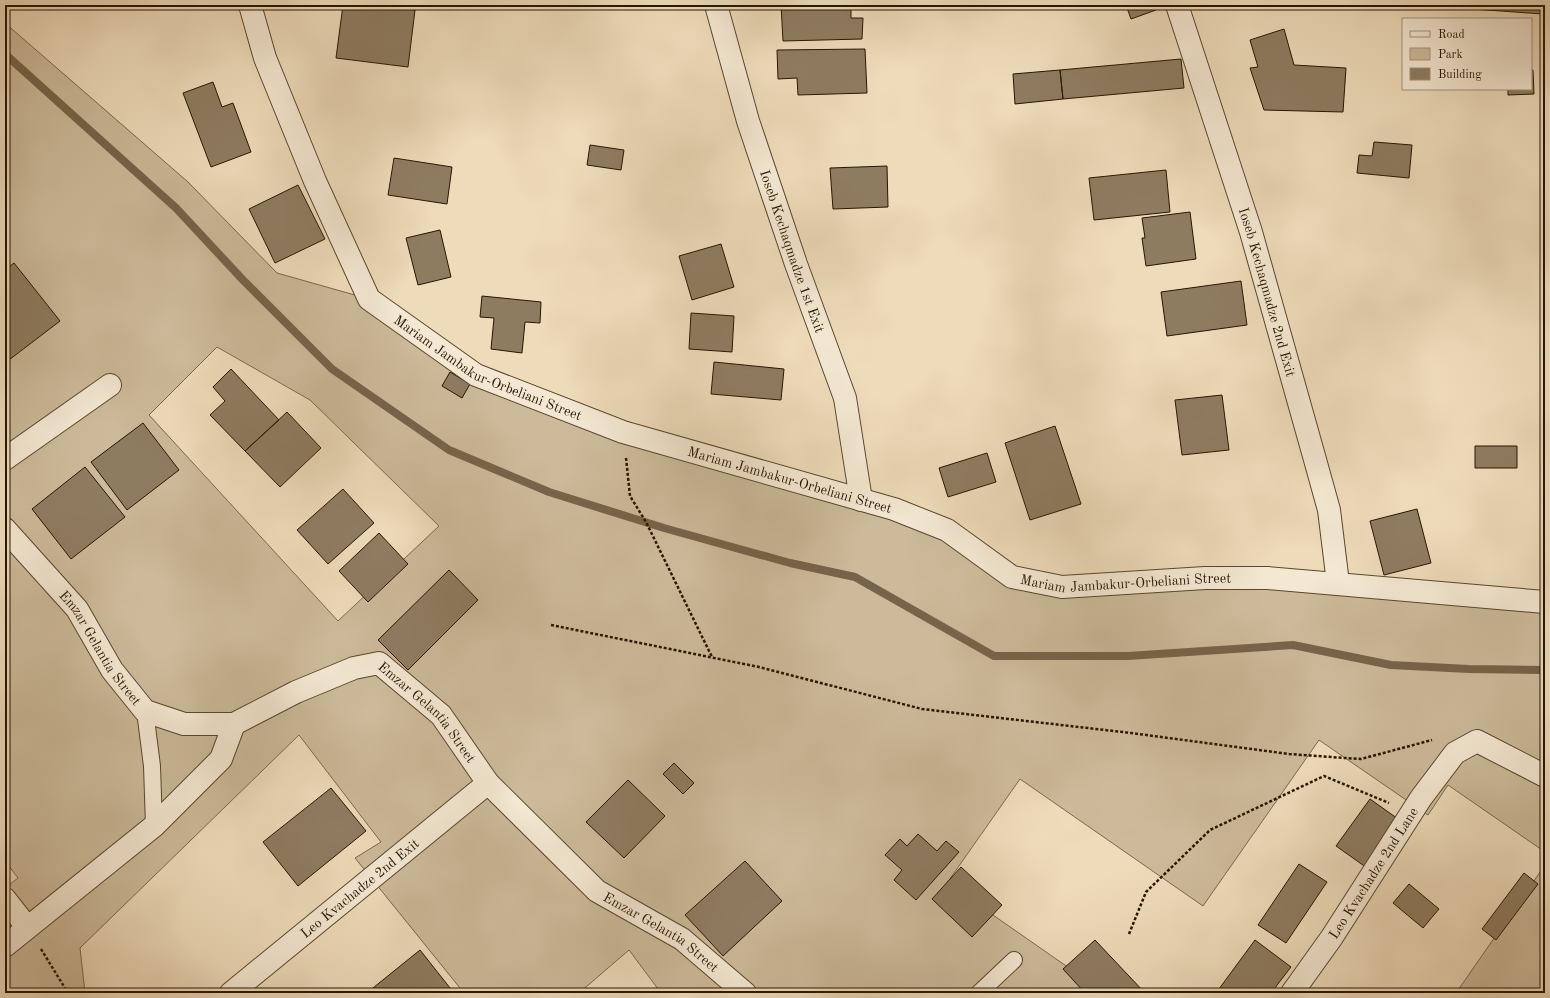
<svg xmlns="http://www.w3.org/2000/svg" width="1550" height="998" font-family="'Old Standard TT',serif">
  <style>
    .green { fill: #ccba9a; stroke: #7a684d; fill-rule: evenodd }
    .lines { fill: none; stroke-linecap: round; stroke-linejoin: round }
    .stream { stroke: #76644a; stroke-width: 8 }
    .building { fill: #8e7c61; stroke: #271600 }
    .lane-casing { stroke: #59472e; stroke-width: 18 }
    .street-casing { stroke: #59472e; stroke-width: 24 }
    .path { stroke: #271600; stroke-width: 2.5; stroke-dasharray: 3 2; stroke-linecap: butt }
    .lane { stroke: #f4e8d2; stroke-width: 16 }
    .street { stroke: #f4e8d2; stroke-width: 22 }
    .labels { text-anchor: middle; stroke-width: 3; stroke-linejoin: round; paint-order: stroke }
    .street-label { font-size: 14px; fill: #271600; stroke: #f4e8d2 }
  </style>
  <rect width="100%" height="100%" fill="#eedbba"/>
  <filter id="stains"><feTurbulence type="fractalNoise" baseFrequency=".005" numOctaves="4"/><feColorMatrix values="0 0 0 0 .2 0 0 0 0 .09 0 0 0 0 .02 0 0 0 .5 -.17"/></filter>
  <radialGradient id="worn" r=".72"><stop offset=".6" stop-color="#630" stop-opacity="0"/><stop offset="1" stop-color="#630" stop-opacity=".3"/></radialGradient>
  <path class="green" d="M5 23 188 182 277 273 369 299 476 375 894 509 1012 577 1205 578 1545 602V852L1448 785 1428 815 1319 740 1203 906 1020 779 947 883 1105 993H661L629 950 579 993H464L355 858 381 842 299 735 80 948 85 993H5V888L18 878 5 861ZM217 347 310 400 439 526 338 621 149 415Z
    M1545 865V993H1456Z"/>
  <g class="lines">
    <path class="stream" d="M5 54 176 208 243 280 332 369 449 450 549 492 664 528 790 563 855 577 994 656H1128L1293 645 1391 665 1469 669 1545 670"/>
  </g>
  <path class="building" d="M343 5H378L415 10 408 67 336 58Z
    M781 5H851V18H863L862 39 783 41Z
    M1126 5H1154L1156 10 1131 19Z
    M1473 5H1542V14L1473 9Z
    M1284 29 1294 65 1346 68 1343 112 1264 110 1250 68 1258 67 1250 40Z
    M865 49 867 93 798 95 797 78 778 79 777 50Z
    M1181 59 1184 88 1063 99 1060 70Z
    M1060 70 1063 99 1015 104 1013 74Z
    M1531 70H1533L1534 94 1508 95V89H1531Z
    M213 82 222 107 233 103 251 152 211 167 183 93Z
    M1374 142 1412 145 1409 178 1357 173 1359 155 1372 156Z
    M590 145 624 150 621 170 587 165Z
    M394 158 452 167 447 204 388 195Z
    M887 166 888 207 833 209 830 168Z
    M1166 170 1170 212 1094 220 1089 178Z
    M298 185 325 239 275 263 249 209Z
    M1190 212 1196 259 1146 266 1142 238H1145L1142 218Z
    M440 230 451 277 418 285 406 238Z
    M721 244 734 287 692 300 679 256Z
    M14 263 60 321 5 363V270Z
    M1241 281 1247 325 1167 336 1161 292Z
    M482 296 541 302 540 323 525 322 522 353 491 349 494 318 480 317Z
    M691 313 734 316 732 352 689 349Z
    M714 362 784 369 781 400 711 394Z
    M231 369 279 420 245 451 210 415 225 401 213 387Z
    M450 372 470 384 462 398 442 386Z
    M1222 395 1229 450 1182 455 1175 400Z
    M287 412 321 448 280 487 245 451Z
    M143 423 179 470 127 510 91 462Z
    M1055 426 1081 504 1030 520 1005 443Z
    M1475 446H1517V468H1475Z
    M987 453 996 482 948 497 939 468Z
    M85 467 125 517 71 559 32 509Z
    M343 489 374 523 328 564 297 530Z
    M1417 509 1431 563 1384 575 1370 521Z
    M379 533 408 564 368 602 339 571Z
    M449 570 478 600 408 670 378 640Z
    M674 763 694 783 683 794 663 774Z
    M628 780 665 816 624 858 586 822Z
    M331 788 366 831 298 886 263 842Z
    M1370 799 1401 821 1367 868 1336 846Z
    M918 834 937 851 946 841 959 852 916 900 894 880 902 870 885 855 900 839 907 846Z
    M745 861 782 901 723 956 685 915Z
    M1299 864 1327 882 1286 943 1258 925Z
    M961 867 1002 905 972 937 932 899Z
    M1524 873 1538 884 1496 940 1482 929Z
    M1409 884 1439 909 1423 928 1393 903Z
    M1095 940 1145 993H1085L1063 969Z
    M1255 940 1291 967 1271 993H1216Z
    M420 950 454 993H369L368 992Z"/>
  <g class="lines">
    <g class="lane-casing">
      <path id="lane" d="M145 711 152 766 154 826
        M979 993 1014 960"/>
    </g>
    <g class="street-casing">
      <g id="street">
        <path id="s1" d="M250 5 265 58 315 181 369 299 476 375 623 432 894 509 947 530 1012 577 1062 587 1205 578H1268L1545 602"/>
        <path id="s2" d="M716 5 748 121 796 264 845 398 861 500"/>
        <path id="s3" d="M1177 5 1251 232 1314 456 1329 510 1338 583"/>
        <path d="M5 459 110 385"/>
        <path id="s4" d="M5 529 77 609 112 670 145 711 184 724H234L296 692 354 668 379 663 441 715 488 783 597 891 682 939 745 993"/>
        <path d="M5 899 27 927"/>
        <path d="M5 946 154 826 221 759 234 724"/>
        <path id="s5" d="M231 993 488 783"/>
        <path id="s6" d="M1292 993 1332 937 1421 798 1455 753 1477 741 1545 776"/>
      </g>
    </g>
    <path class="path" d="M626 458 630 496 646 522 712 657
      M551 625 759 667 922 709 1131 733 1289 754 1345 758 1361 759 1432 740
      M1129 934 1146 892 1210 830 1324 776 1389 803
      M41 949 68 993"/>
    <use href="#lane" class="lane"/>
    <use href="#street" class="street"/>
  </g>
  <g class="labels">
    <g class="street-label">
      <text dy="5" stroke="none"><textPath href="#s2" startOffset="258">Ioseb Kechaqmadze 1st Exit</textPath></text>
      <text dy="5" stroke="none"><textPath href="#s3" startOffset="301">Ioseb Kechaqmadze 2nd Exit</textPath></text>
      <text dy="5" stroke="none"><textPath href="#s1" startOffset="456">Mariam Jambakur-Orbeliani Street</textPath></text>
      <text dy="5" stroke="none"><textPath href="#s1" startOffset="780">Mariam Jambakur-Orbeliani Street</textPath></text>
      <text dy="5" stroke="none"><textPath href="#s1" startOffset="1140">Mariam Jambakur-Orbeliani Street</textPath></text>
      <text dy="5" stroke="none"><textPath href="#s4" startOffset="153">Emzar Gelantia Street</textPath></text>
      <text dy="5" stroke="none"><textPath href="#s4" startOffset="549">Emzar Gelantia Street</textPath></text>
      <text dy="5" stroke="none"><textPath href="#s6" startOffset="145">Leo Kvachadze 2nd Lane</textPath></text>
      <text dy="5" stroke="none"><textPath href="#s5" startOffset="166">Leo Kvachadze 2nd Exit</textPath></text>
      <text dy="5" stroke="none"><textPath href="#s4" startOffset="873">Emzar Gelantia Street</textPath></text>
    </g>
  </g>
  <rect width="1550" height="998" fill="none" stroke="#eedbba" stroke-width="20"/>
  <rect x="6" y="6" width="1538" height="986" fill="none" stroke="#271600" stroke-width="2"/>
  <rect x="10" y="10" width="1530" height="978" fill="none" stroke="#271600"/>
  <rect x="1402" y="18" width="130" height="72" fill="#f4e8d2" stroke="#a2947e"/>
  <rect x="1410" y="31" width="20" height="6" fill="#f4e8d2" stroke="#a2947e"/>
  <text x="1438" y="38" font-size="12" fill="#271600">Road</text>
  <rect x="1410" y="48" width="20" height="12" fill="#ccba9a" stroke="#a2947e"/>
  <text x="1438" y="58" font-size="12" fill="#271600">Park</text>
  <rect x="1410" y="68" width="20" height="12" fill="#8e7c61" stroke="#a2947e"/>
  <text x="1438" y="78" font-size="12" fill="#271600">Building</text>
  <rect width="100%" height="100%" filter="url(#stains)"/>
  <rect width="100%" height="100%" fill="url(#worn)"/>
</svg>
